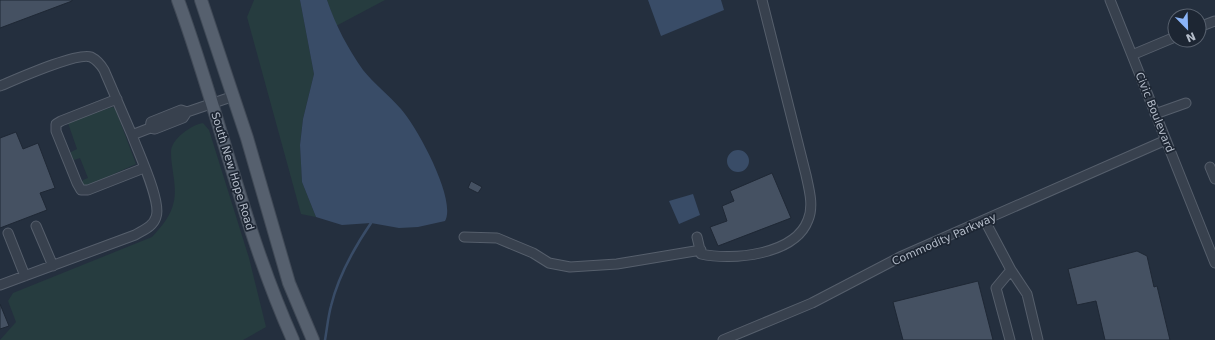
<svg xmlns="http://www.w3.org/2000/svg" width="1215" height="340" font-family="'DejaVu Sans',sans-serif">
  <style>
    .green { fill: #263c3f }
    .water { fill: #394c67 }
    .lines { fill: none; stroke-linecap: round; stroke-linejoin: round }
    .stream { stroke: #394c67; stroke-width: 2.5 }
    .building { fill: #455162; stroke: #1f2835 }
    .minor-casing { stroke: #565f6c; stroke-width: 11 }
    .major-casing { stroke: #414a57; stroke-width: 14 }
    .minor { stroke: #38414e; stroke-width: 9 }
    .major { stroke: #56606e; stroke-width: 12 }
    .labels { text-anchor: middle; stroke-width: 3.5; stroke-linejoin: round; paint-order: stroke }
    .street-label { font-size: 11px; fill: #b4bcc9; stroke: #1d2633 }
  </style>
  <rect width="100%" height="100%" fill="#242f3e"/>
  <path class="green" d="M254 0H300L314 74 303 119 300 144 302 182 316 217 301 214 247 17Z
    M327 0H385L336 26Z
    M112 107 115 108 136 164 89 185H84L82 183 83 180 88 178 80 158 74 160 70 155 71 152 77 149 68 123Z
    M203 123 209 130 249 258 266 327 243 340H0L16 322 8 301 13 293 152 237C162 226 171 216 174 201 177 184 171 169 171 152 171 139 191 125 203 123Z"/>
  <path class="water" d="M300 0H327C336 26 347 47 363 70 374 84 389 95 401 109 417 127 457 200 445 221L418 227 399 228 371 223 342 225 316 217 302 182 300 145 303 119 314 74Z
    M648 0H721L724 10 661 36Z
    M727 161a11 11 0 1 1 22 0a11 11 0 1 1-22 0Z
    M693 194 700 215 679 224 669 201Z"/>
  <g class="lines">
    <path class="stream" d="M325 340C327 329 328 317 331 306 338 277 354 248 371 223"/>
  </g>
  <path class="building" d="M0 0H72V1L0 28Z
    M16 132 23 149 38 143 55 188 40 193 47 210 0 228V138Z
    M772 173 791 218 718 246 710 227 727 221 722 206 734 201 730 191Z
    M471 181 482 187 478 193 468 188Z
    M1137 251 1147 256 1154 287 1157 286 1170 340H1105L1096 301 1077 305 1068 269Z
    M978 281 993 340H903L893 302Z
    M0 304 9 326 0 329Z"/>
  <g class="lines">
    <g class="minor-casing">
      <path id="minor" d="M1110 0 1215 263
        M1199 27 1215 21
        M1132 55 1175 37
        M0 86C17 79 77 52 91 57 97 60 101 65 104 70L132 135 150 128
        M117 99 61 121 56 124V131L77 183 81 190H88L144 168
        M187 112 183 118 155 129 150 128 151 122 181 110 187 112 234 96
        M1155 114 1186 103
        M1210 167 1215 179
        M985 221 1011 270 1027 294 1038 340
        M36 226 53 266
        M8 233 25 276
        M464 237 497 238 533 253 549 263 570 267 617 264 701 250
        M697 237 701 254C732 261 795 255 808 220 814 206 809 189 806 175L762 0
        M0 285 135 235C143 230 153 227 156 217 162 202 138 152 132 135
        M723 340 812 303 902 256 1166 140
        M1010 340 996 288 1011 270"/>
    </g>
    <g class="major-casing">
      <path id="major" d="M178 0C219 112 244 231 293 340
        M201 0 247 138 289 283 313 340"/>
    </g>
    <use href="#minor" class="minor"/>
    <use href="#major" class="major"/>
  </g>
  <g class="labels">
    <g class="street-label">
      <text transform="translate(1155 112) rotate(68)" y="4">Civic Boulevard</text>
      <text transform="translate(233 171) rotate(73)" y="4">South New Hope Road</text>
      <text transform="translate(944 239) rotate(-24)" y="4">Commodity Parkway</text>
    </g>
  </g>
  <g transform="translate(1187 28) rotate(157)"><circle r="19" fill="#1d2633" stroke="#59626f"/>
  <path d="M0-3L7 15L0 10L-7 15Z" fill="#8ab4f8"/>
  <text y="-6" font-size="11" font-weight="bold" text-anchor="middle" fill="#b4bcc9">N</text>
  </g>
</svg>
